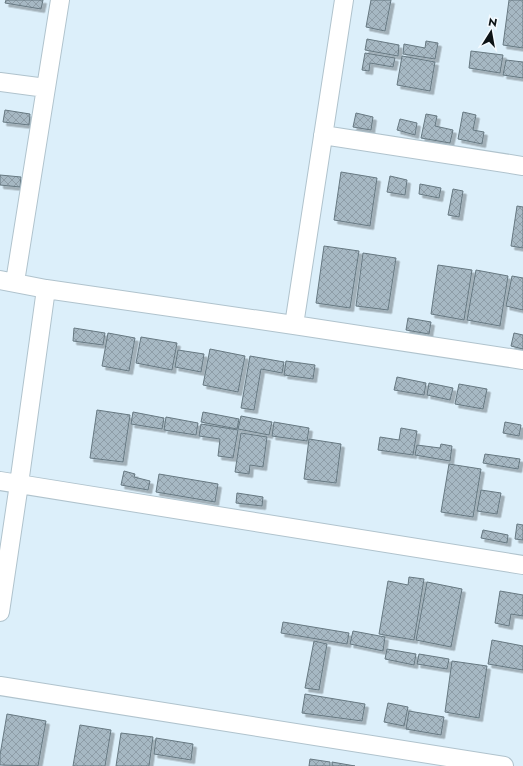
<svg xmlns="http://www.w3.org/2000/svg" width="523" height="766" font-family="Jost,sans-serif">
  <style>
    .building { fill: url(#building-cross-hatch); stroke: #667881; filter: url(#shadow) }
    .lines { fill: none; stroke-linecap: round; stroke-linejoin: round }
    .street-casing { stroke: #b0c3cd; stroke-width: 20 }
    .street { stroke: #fff; stroke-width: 18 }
  </style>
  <defs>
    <pattern id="building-cross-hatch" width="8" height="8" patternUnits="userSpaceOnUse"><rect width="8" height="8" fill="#a6b8c3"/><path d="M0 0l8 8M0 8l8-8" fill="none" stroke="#8e9da7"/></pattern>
    <filter id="shadow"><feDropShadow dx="3.5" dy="3.5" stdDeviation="0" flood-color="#0004"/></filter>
  </defs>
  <rect width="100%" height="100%" fill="#dceffa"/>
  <path class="building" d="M6 0H43L41 9 5 3Z
    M371 0H391L385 31 366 27Z
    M509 0H523V48L503 45Z
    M367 39 399 45 398 56 365 50Z
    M426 41 438 43 435 59 403 54 404 44 425 48Z
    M471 51 503 55 500 73 469 68Z
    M365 53 395 58 393 67 370 63 369 71 362 70Z
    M402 56 435 62 430 91 397 85Z
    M506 60 523 62V78L503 75Z
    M5 110 30 114 29 125 3 122Z
    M463 112 476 115 473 130 484 132 482 144 458 139Z
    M356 113 373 117 371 130 353 127Z
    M426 114 437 116 435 126 453 130 450 143 421 138Z
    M400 119 417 123 415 135 397 130Z
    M341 172 377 178 370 226 334 220Z
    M0 175 21 177 20 187 0 185Z
    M390 176 407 180 405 195 387 192Z
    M420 184 441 188 439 198 419 194Z
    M453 189 463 191 459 217 448 215Z
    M517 206 523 207V248L511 246Z
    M324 246 359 251 350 308 316 303Z
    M363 253 396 258 388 310 356 306Z
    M438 265 472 270 464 320 431 314Z
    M476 270 508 276 500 326 467 320Z
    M512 276 523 278V310L506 306Z
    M408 318 431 322 429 334 406 330Z
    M74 328 105 333 103 345 73 341Z
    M108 333 135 338 129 371 102 366Z
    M514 333 523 335V349L511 346Z
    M141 337 177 343 172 370 136 363Z
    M210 349 245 356 238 392 203 385Z
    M178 350 204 354 201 372 175 367Z
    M250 356 284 362 282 373 261 369 254 410 241 408Z
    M286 361 315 365 313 379 284 375Z
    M397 377 426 383 424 395 394 390Z
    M429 383 453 388 450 400 427 395Z
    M459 384 487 389 483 409 455 404Z
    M97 410 130 415 123 462 90 458Z
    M133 412 164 418 162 429 131 424Z
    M203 412 239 419 237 429 201 422Z
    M241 416 272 422 269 435 238 429Z
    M166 417 198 423 196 435 164 430Z
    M274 422 309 428 307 441 272 436Z
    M505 422 521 425 519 436 503 433Z
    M201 424 238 430 233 458 218 456 220 439 199 436Z
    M401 428 417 431 413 455 378 450 380 437 399 440Z
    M241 433 267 437 263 467 250 465 249 474 235 472Z
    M309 439 341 444 336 483 304 479Z
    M441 444 452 446 450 461 415 455 417 445 440 448Z
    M485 454 520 459 518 469 483 463Z
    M449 464 481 469 473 517 441 512Z
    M124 471 135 474 134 477 150 481 148 490 121 485Z
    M159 474 218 484 215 502 156 492Z
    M481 490 501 493 497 514 477 511Z
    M237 493 263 497 262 506 236 503Z
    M517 524 523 525V540L515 539Z
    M483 530 508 535 507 543 481 538Z
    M409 577 424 579 414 640 379 634 388 581 408 585Z
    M427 582 462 589 451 647 416 640Z
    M500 591 523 595V616L511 614 509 626 495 623Z
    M283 622 349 633 347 644 281 633Z
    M353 631 385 637 383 651 350 644Z
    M492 640 523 646V670L488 664Z
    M314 641 327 644 319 690 305 688Z
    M387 649 416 654 414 665 385 659Z
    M419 654 449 659 447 669 417 664Z
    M452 661 487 666 479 718 445 712Z
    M305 694 365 704 362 721 302 713Z
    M388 703 408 707 404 726 384 722Z
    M409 711 444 717 441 735 406 729Z
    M7 714 46 721 38 766 0 765V755Z
    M80 725 111 730 105 766H73Z
    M121 733 153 737 149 766H116Z
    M156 738 193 744 191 760 154 754Z
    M310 759 330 762V766H309Z
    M332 762 355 766H332Z"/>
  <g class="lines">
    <g class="street-casing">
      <path id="street" d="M0 82 46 88
        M323 135 523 166
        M0 280 46 289 294 325 523 360
        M15 282 60 0
        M294 325 344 0
        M0 481 523 565
        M0 612 19 484 46 289
        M0 686 504 766"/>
    </g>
    <use href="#street" class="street"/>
  </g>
  <g transform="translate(491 32) rotate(11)" stroke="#f3faff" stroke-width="3" paint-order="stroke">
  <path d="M0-3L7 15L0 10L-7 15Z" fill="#0c1316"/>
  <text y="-6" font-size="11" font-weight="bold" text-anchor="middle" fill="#0c1316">N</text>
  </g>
</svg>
